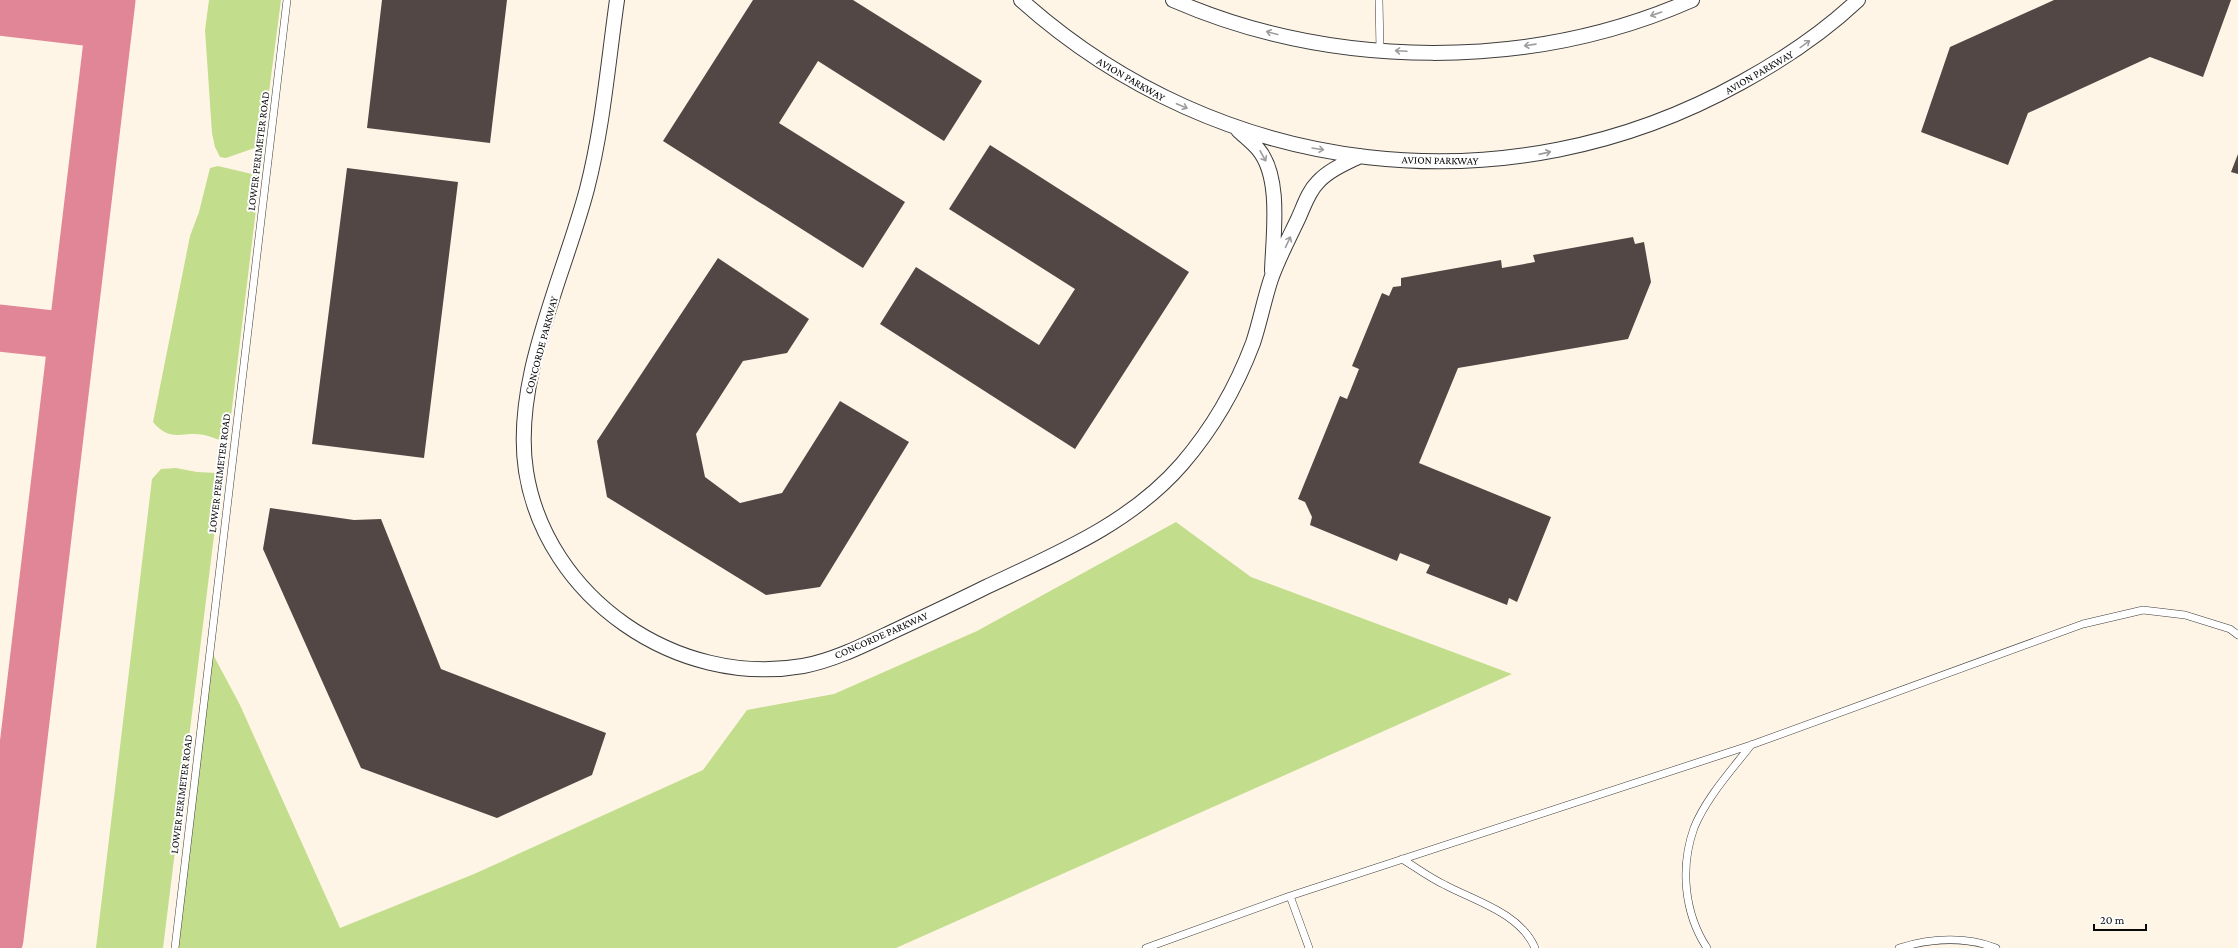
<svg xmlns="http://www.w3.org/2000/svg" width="2238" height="948" font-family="'Crimson Pro',serif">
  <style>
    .forest { fill: #c2dd8b }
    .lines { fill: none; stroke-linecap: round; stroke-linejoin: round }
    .taxiway { stroke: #e08696; stroke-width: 47 }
    .building { fill: #534745 }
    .lane-casing { stroke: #3c3c3c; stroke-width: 8 }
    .street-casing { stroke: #3c3c3c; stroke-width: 16 }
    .lane { stroke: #fff; stroke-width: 7 }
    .street { stroke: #fff; stroke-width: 14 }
    .oneway { stroke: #9d9d9d }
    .labels { text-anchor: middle; stroke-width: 4; stroke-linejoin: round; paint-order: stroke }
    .street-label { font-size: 11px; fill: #090909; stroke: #fff }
  </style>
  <rect width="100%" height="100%" fill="#fff5e6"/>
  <path class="forest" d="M209 0H281L263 138 260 146 226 158 220 157 215 147 212 133 205 30Z
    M218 166 260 176 228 441C219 441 213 437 204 435 183 431 170 443 153 422L190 236 199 212 210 168Z
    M176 468 197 472 217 473 221 479 163 948H96L152 479 161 469Z
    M1176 522 1251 577 1512 674 896 948H175L209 647 240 705 340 928 474 874 703 770 747 710 834 694 977 631Z"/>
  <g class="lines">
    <path class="taxiway" d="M0 12 109 25
      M0 328 72 336
      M0 939 112 0"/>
  </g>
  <path class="building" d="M382 0H507L490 143 367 128Z
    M753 0H853L982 81 944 141 818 61 779 123 905 202 863 268 663 141Z
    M2054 0H2231L2203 77 2150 57 2028 113 2008 165 1921 132 1950 47Z
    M990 145 1189 272 1075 449 880 324 916 267 1039 345 1075 289 949 209Z
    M2238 154V174L2231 172Z
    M347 168 458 182 424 458 312 444Z
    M1633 237 1635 244 1644 242 1651 282 1628 339 1458 368 1419 463 1551 517 1517 602 1509 598 1507 605 1426 573 1430 565 1400 553 1397 561 1310 525 1312 517 1305 502 1298 499 1340 396 1347 399 1359 369 1352 366 1382 293 1389 296 1393 287 1401 286V278L1501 260 1502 268 1535 262 1533 255Z
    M718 258 809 319 787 353 743 361 696 434 705 477 740 503 782 493 840 401 909 442 820 587 766 595 607 497 597 441Z
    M270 508 354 520 381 519 441 669 606 733 592 775 497 818 361 768 263 549Z"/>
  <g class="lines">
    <g class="lane-casing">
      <path id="lane" d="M1379 0 1380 50
        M1402 859C1417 868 1430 878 1445 885 1475 901 1520 913 1535 948
        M1290 896 1309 948
        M175 948 287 0
        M1146 948 1290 896 1751 745 2083 624 2143 610 2185 615 2230 629 2238 635
        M1707 948C1684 913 1680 867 1694 828 1706 798 1731 771 1751 745
        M1899 948C1932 938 1964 936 1996 948"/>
    </g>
    <g class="street-casing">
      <path id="street" d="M617 0C608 63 603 127 587 189 564 277 512 380 526 471 546 598 677 688 803 666 835 660 866 644 896 630 926 616 956 602 986 587 1056 554 1130 524 1182 464 1213 428 1236 388 1253 343 1260 322 1264 300 1271 279 1278 259 1289 238 1298 219 1304 206 1308 192 1318 182 1329 170 1346 163 1360 156
        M1021 0C1221 179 1507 213 1742 82 1784 59 1823 33 1858 0
        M1173 0C1334 70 1531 71 1692 0
        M1238 130C1244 136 1252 142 1258 149 1282 177 1273 236 1272 271"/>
    </g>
    <use href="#lane" class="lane"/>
    <use href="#street" class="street"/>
  </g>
  <defs><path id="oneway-shaft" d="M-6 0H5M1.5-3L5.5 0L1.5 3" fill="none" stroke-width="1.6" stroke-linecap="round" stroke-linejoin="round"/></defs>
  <g class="oneway">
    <use href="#oneway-shaft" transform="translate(1656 14) rotate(161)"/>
    <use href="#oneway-shaft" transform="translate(1272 33) rotate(-165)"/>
    <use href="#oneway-shaft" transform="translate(1805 44) rotate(-36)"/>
    <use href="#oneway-shaft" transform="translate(1530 45) rotate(172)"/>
    <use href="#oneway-shaft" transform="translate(1401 51) rotate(-177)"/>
    <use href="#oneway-shaft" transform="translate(1182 106) rotate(23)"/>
    <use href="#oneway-shaft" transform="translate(1318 149) rotate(9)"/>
    <use href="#oneway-shaft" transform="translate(1545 153) rotate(-13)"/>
    <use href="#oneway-shaft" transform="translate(1263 156) rotate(61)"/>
    <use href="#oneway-shaft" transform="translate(1288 242) rotate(-65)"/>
  </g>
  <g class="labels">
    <g class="street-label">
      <text transform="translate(1759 72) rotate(-30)" y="4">AVION PARKWAY</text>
      <text transform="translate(1131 79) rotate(30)" y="4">AVION PARKWAY</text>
      <text transform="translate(258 151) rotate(-83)" y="4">LOWER PERIMETER ROAD</text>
      <text transform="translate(1440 160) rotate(1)" y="4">AVION PARKWAY</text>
      <text transform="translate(541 345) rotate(-75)" y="4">CONCORDE PARKWAY</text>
      <text transform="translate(219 473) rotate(-83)" y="4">LOWER PERIMETER ROAD</text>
      <text transform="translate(881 635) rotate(-24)" y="4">CONCORDE PARKWAY</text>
      <text transform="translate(181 794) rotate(-83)" y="4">LOWER PERIMETER ROAD</text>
    </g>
  </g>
  <path d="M2094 924v6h52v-6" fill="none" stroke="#090909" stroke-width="2"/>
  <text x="2100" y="924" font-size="12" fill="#090909" stroke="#ffffff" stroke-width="3" paint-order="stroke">20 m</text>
</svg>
